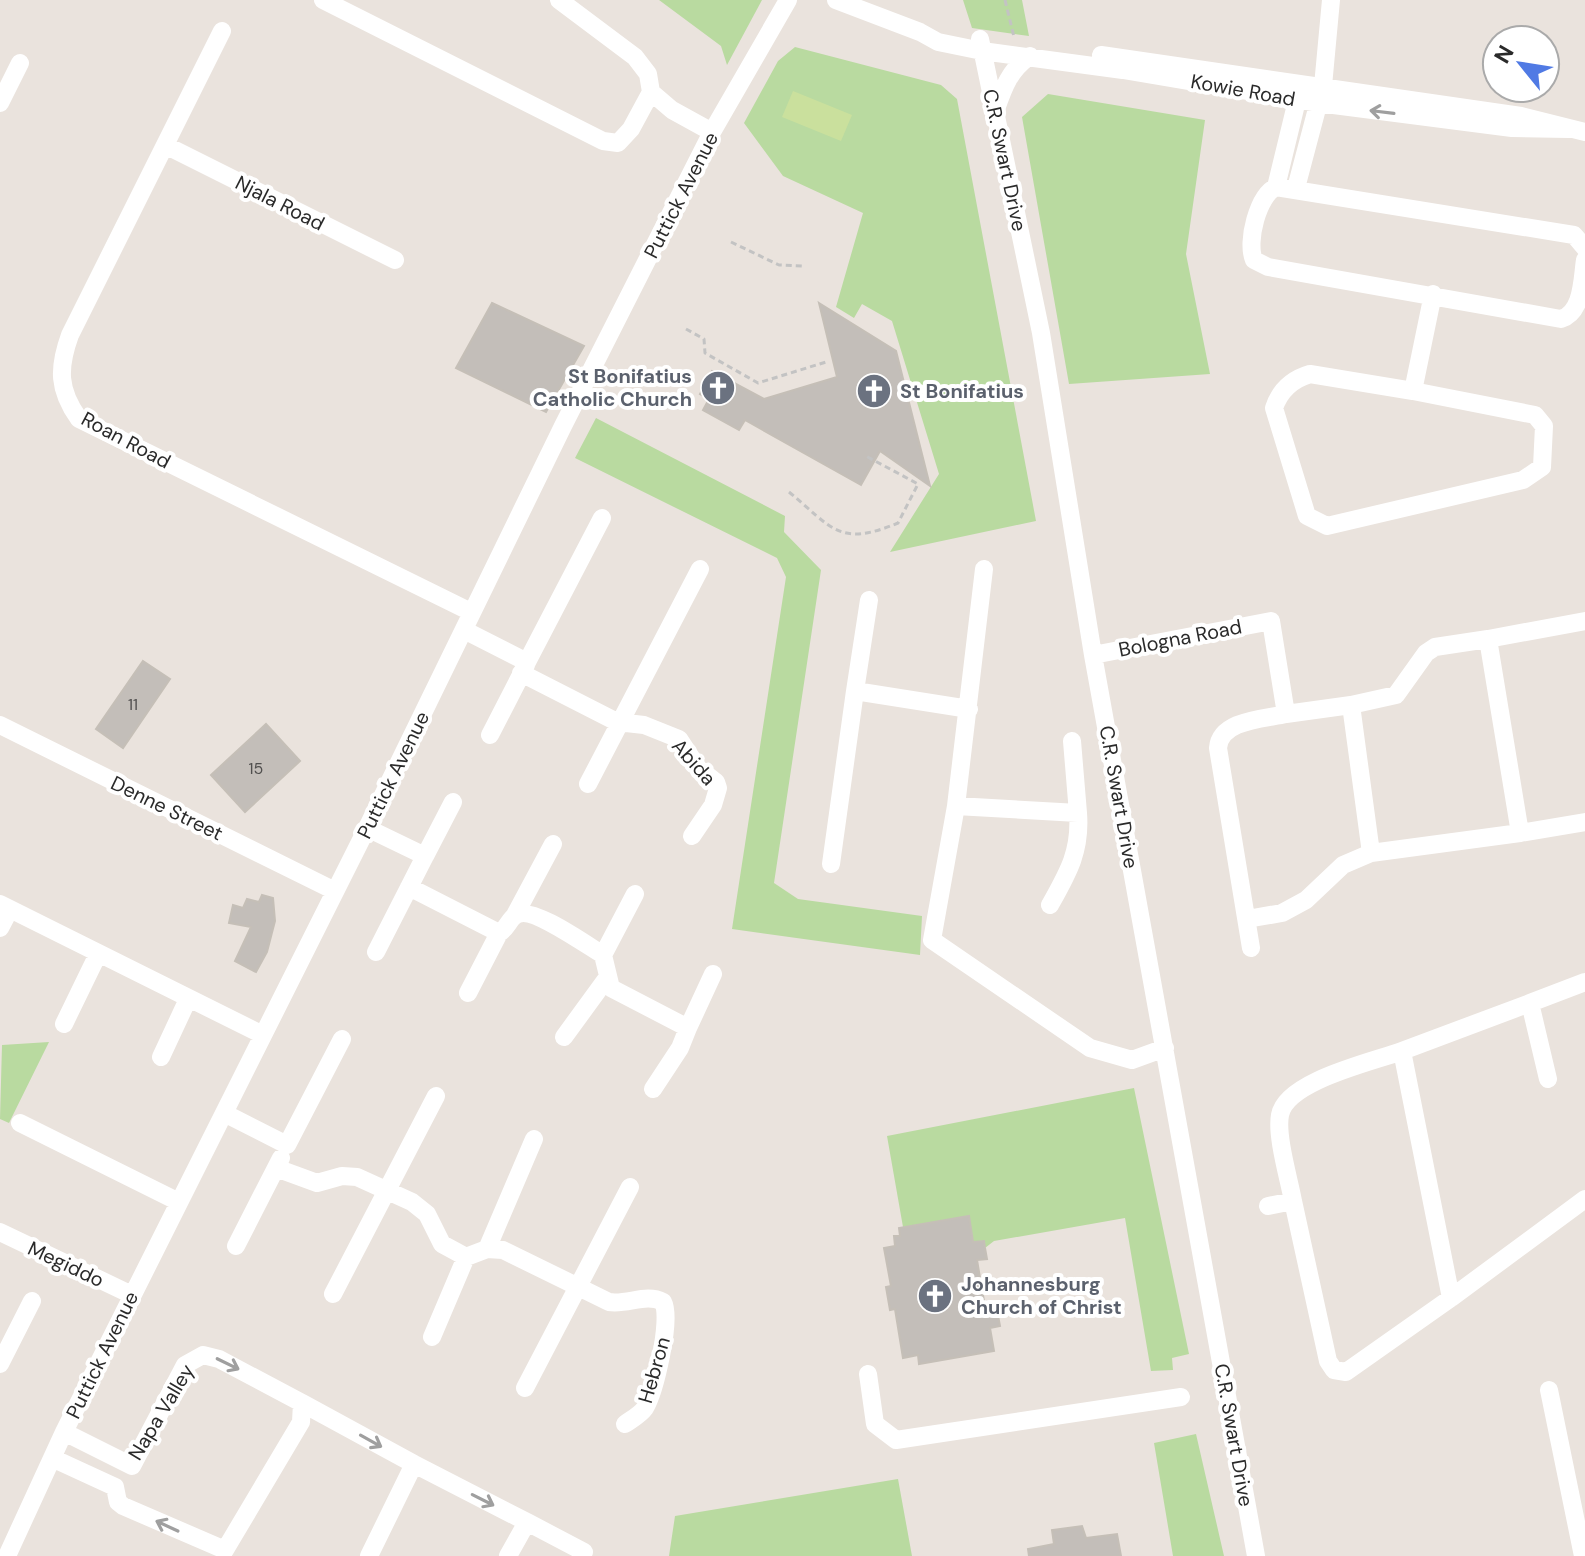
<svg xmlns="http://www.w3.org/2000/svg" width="1585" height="1556" font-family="'DM Sans',sans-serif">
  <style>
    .green { fill: #b9daa0 }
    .pitch { fill: #cae09d }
    .building { fill: #c3beb9; stroke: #c5bfb7; stroke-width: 2 }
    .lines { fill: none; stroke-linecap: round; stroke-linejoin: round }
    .path { stroke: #c3c3c3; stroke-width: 3; stroke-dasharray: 6 4; stroke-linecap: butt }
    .minor { stroke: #fff; stroke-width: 18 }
    .oneway { stroke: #9f9f9f }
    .labels { text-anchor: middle; stroke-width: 8; stroke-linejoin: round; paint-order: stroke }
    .number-label { font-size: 16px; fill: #504f4e }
    .street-label { font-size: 20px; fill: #2a2a2a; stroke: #fff }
    .worship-label { font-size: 20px; font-weight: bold; fill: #5b616d; stroke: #fff; text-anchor: start }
  </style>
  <rect width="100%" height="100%" fill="#eae3dd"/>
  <path class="green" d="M659 0H762L727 65 721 46Z
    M963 0H1022L1029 36 972 28Z
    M795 47 941 85 957 99 1036 521 890 552 939 474 892 321 862 304 854 318 836 307 863 213 783 176 744 123 778 61Z
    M1048 94 1205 120 1186 254 1210 374 1069 384 1022 117Z
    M596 418 785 516 784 532 821 570 774 883 798 899 922 916 920 955 732 929 786 577 777 558 575 458Z
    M49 1042 9 1123 0 1119 2 1045Z
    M1134 1088 1189 1354 1172 1358 1173 1370 1151 1371 1125 1218 994 1241 985 1248 983 1241 973 1242 969 1216 903 1227 887 1136Z
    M1196 1434 1224 1556H1173L1154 1443Z
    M898 1479 912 1556H669L675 1516Z"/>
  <path class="pitch" d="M793 91 852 115 841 141 782 117Z"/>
  <path class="building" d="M492 303 584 346 546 412 456 368Z
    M819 303 896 351 930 486 880 451 861 485 745 420 739 430 703 410 709 399 700 394 712 371 764 399 837 377Z
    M143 661 170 679 123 748 96 729Z
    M266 724 300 761 245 812 211 775Z
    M262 895 273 898 275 921 267 952 256 972 235 961 251 927 229 923 233 905 243 908 247 899 259 902Z
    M969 1216 973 1242 984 1241 985 1248 987 1259 977 1260 985 1307 996 1305 1000 1326 990 1328 994 1351 919 1364 918 1355 903 1358 895 1309 890 1310 886 1287 891 1286 884 1248 895 1246 894 1236H900L899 1228Z
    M1082 1526 1086 1538 1117 1534 1121 1556H1029L1028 1549 1054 1544 1052 1530Z"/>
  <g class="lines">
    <path class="path" d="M1005 0 1014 37
      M731 242 779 265 802 266
      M686 329 704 339 705 353 758 383 826 362
      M789 492C832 527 838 548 898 523L918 484 864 455"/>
    <path class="minor" d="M323 0 603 141 618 143 631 129 651 92 648 74 635 57 559 0
      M836 0 920 32 938 42 982 51 1123 70 1318 103 1512 128 1569 129
      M222 31 70 335C58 368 58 390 79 419L471 612
      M980 39 1041 333 1093 655 1256 1556
      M1101 55 1521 116 1585 132
      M651 92 672 110 712 132
      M0 103 20 63
      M995 112C1003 89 1009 70 1030 56
      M165 145 395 260
      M1276 187 1300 88
      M1296 188 1323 86 1331 0
      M1585 248 1574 235 1276 187C1258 195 1246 242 1254 260L1268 267 1561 319C1583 312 1582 279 1585 260
      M1413 391 1310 374C1293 379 1280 390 1274 408L1307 516 1327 526 1523 480 1542 467 1544 426 1535 415 1413 391 1433 294
      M984 569 956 806 932 940 1090 1048 1132 1060 1165 1048
      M869 600 855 691 969 709
      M464 630 527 662 602 518
      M1488 639 1585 621
      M1093 655 1271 621 1286 714C1264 719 1220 720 1218 748L1251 948
      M521 673 617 722 644 725 679 739 698 768 716 782 718 788 713 805 692 836
      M1351 705 1396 695 1426 653 1435 647 1488 639 1520 833 1371 853
      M0 725 335 891
      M490 735 526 665
      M588 784 700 569
      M956 806 1078 813 1072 741
      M367 828 425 856 453 802
      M1520 833 1585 822
      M831 864 855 691
      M409 887 499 933C507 929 509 919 516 915 531 905 588 946 603 955L611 988 688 1028 680 1048 653 1089
      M0 904 263 1035
      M1050 905C1068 873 1081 851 1078 813
      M515 915 553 844
      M1247 919 1282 913 1306 900 1343 865 1371 853 1351 705 1286 714
      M0 928 10 909
      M376 952 425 856
      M603 955 635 894
      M468 993 499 933
      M1530 1003 1585 982
      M64 1024 98 954
      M688 1028 713 974
      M564 1037 607 978
      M1402 1051 1530 1003 1548 1079
      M161 1057 188 999
      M224 1113 287 1145 342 1039
      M20 1123 179 1202
      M276 1168 317 1183 342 1176 357 1177 412 1202 427 1214 442 1244 466 1257 487 1249 503 1250 609 1302C628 1305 646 1293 663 1302 672 1319 655 1391 645 1408 640 1415 632 1419 625 1424
      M1268 1206 1293 1201C1289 1179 1276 1136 1280 1115 1286 1081 1372 1062 1402 1051L1451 1298 1346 1372 1334 1370 1328 1361 1293 1201
      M0 1232 132 1295
      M236 1246 281 1158
      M487 1249 534 1139
      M333 1294 436 1096
      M1451 1298 1585 1199
      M432 1337 466 1257
      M0 1364 32 1301
      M868 1374 875 1424 896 1440 1181 1397
      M525 1388 630 1187
      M1549 1390 1583 1556
      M302 1403 414 1464 369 1556
      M52 1458 115 1487 118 1502 123 1506 225 1550 301 1422 302 1403 219 1359 203 1355 185 1365 132 1466 64 1432
      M414 1464 527 1522 508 1556
      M527 1522 584 1552
      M7 1556 64 1432 367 828 563 426 712 132 788 0"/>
  </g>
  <defs><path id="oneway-shaft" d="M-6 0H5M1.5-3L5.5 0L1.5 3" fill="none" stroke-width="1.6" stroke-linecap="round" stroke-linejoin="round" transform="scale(2)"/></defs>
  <g class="oneway">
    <use href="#oneway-shaft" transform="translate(1382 112) rotate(-173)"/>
    <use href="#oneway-shaft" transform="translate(228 1364) rotate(26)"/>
    <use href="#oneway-shaft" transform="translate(371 1441) rotate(29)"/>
    <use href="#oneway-shaft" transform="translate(483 1500) rotate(27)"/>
    <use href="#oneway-shaft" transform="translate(167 1526) rotate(-155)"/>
  </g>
  <defs>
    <g id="church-disc" transform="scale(1.8)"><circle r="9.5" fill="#6b7280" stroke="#fff"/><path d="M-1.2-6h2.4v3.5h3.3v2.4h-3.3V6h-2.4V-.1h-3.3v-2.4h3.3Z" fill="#fff"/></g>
  </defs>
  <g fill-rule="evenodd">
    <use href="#church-disc" x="718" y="388"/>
    <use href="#church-disc" x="874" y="391"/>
    <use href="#church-disc" x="935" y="1296"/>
  </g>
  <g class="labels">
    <g class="number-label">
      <text x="133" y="710">11</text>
      <text x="256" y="774">15</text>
    </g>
    <g class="street-label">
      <text transform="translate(1243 90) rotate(10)" y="7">Kowie Road</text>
      <text transform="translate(1005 160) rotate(78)" y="7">C.R. Swart Drive</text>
      <text transform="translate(681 195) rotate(-63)" y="7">Puttick Avenue</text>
      <text transform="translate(280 203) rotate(27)" y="7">Njala Road</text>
      <text transform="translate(126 440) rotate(28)" y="7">Roan Road</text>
      <text transform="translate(1180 638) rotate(-11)" y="7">Bologna Road</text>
      <text transform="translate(694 762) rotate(48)" y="7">Abida</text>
      <text transform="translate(393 775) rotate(-64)" y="7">Puttick Avenue</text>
      <text transform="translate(1119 797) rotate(80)" y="7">C.R. Swart Drive</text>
      <text transform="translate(167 808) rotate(26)" y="7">Denne Street</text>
      <text transform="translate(66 1264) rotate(25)" y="7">Megiddo</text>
      <text transform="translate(102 1355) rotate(-64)" y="7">Puttick Avenue</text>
      <text transform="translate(654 1370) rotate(-74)" y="7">Hebron</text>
      <text transform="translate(161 1412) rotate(-59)" y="7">Napa Valley</text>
      <text transform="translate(1234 1435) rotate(80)" y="7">C.R. Swart Drive</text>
    </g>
    <g class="worship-label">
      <text x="692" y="383" text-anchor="end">St Bonifatius<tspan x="692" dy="23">Catholic Church</tspan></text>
      <text x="900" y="398">St Bonifatius</text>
      <text x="961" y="1291">Johannesburg<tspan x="961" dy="23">Church of Christ</tspan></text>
    </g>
  </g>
  <g transform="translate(1521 64) rotate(300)"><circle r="38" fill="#ffffff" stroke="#aaaaaa" stroke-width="2"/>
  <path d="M0-6L14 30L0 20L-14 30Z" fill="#507ae4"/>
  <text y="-12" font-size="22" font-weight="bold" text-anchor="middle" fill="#2a2a2a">N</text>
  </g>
</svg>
